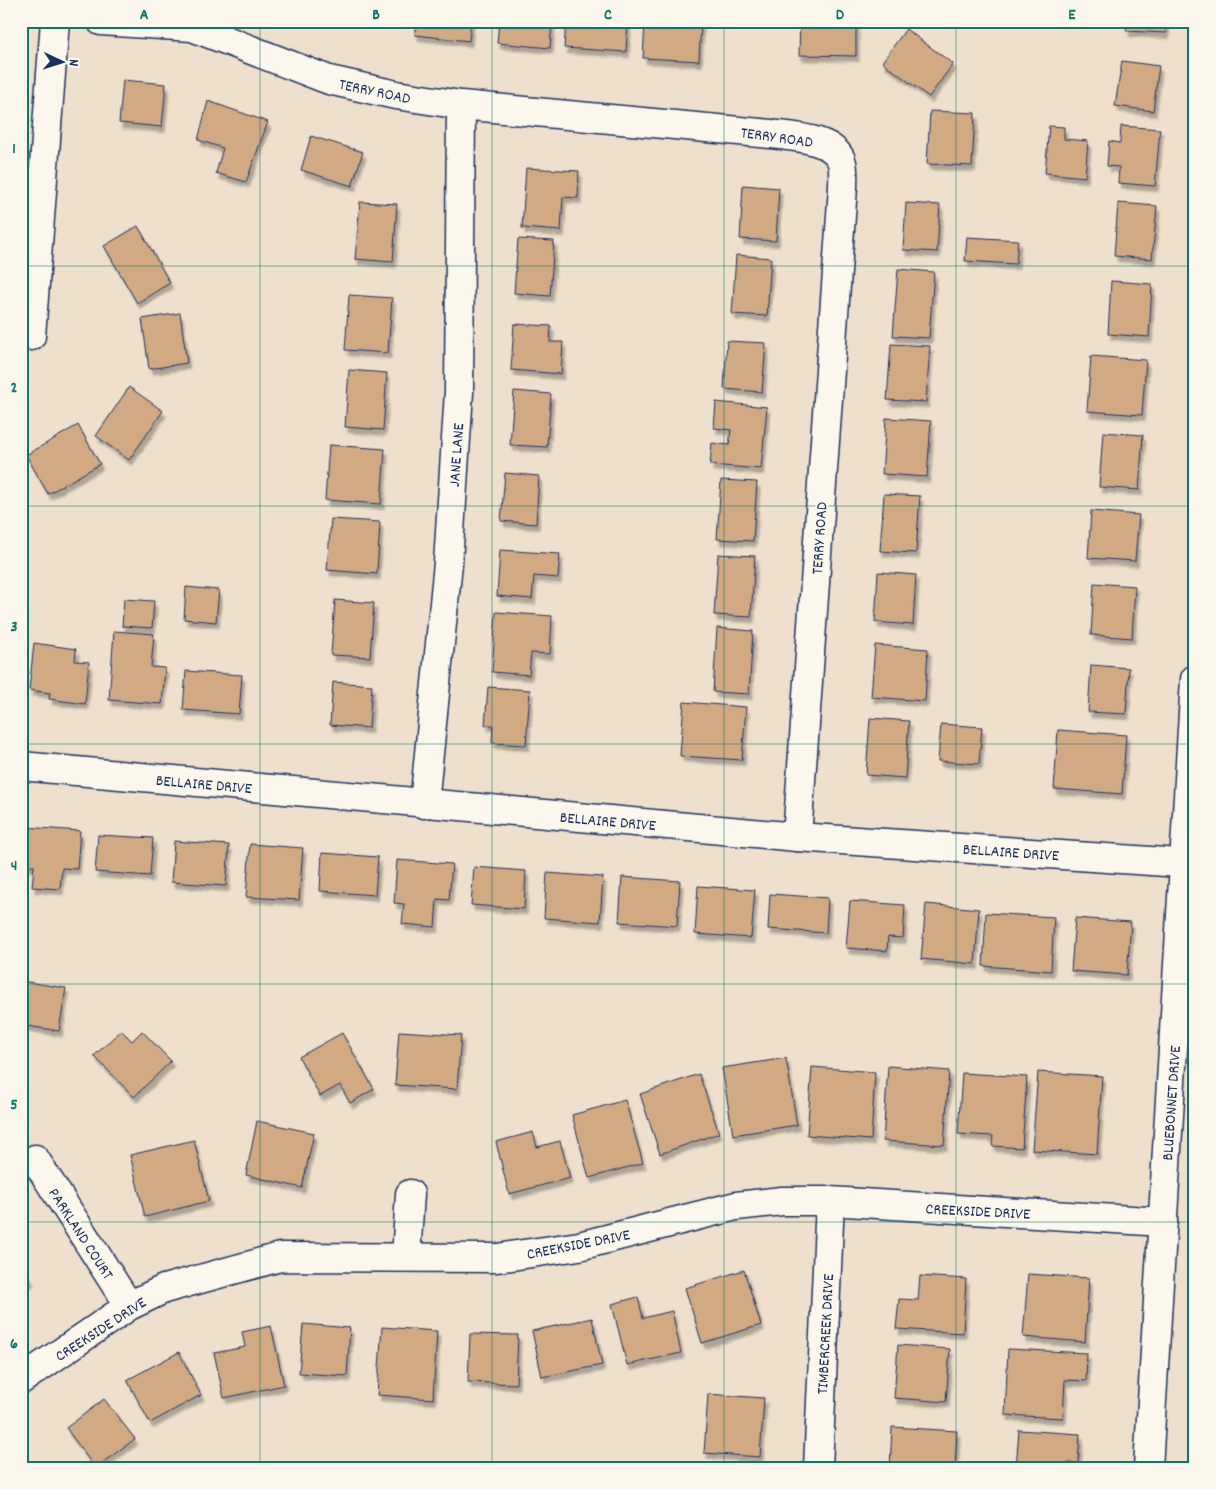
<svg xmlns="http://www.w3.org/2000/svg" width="1216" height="1489" font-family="Dekko,sans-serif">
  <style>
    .building { fill: #d1a983; stroke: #1b2f5e; filter: url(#shadow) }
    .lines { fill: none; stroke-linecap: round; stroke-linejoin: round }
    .street-casing { stroke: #1b2f5e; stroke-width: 31 }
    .secondary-casing { stroke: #1b2f5e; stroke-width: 31 }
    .street { stroke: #fbf7ec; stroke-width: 28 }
    .secondary { stroke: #fbf7ec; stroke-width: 28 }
    .grid { fill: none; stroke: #0f766e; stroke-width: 1; stroke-opacity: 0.55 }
    .labels { text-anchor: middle; stroke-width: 4; stroke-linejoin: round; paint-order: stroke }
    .street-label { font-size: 16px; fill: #1b2f5e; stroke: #fbf7ec }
    .neatline { fill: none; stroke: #0f766e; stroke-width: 2 }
    .grid-label { font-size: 16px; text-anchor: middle; font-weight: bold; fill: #0f766e }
  </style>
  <defs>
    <filter id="shadow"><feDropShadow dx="3" dy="5.5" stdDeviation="1" flood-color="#0004"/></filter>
  </defs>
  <rect width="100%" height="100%" fill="#eee0cc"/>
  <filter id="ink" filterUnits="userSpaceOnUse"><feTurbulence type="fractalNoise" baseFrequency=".02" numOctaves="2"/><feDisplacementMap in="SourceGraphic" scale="10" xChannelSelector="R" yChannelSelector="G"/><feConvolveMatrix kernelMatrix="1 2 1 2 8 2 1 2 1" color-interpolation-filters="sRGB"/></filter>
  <g filter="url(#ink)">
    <path class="building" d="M416 21H471L469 41 415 35Z
      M499 21H552L550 48 497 43Z
      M566 21H628L626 52 564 48Z
      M645 21H701L699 61 643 58Z
      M800 21H856V56L799 55Z
      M1127 21H1167L1166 33 1126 31Z
      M906 29 953 64 929 97 882 62Z
      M1122 61 1159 66 1153 111 1115 106Z
      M123 80 166 84 162 127 119 123Z
      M208 101 268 122 246 182 216 173 223 148 198 140Z
      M930 111 975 113 972 166 927 164Z
      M1049 126 1064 127V139L1088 141 1085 177 1045 173Z
      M1121 126 1160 129 1155 186 1118 183 1119 167 1107 166 1109 141 1120 143Z
      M311 136 363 152 352 186 301 170Z
      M526 168 579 171 578 198 563 197 561 231 522 228Z
      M743 185 779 188 776 241 740 239Z
      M360 202 397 204 393 262 355 259Z
      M906 203 940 205 937 252 903 250Z
      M1118 203 1157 206 1152 259 1114 256Z
      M138 226 170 283 137 303 104 246Z
      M967 237 1018 240 1016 264 965 261Z
      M518 239 554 241 550 296 514 293Z
      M736 255 771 258 767 316 732 314Z
      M898 269 934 272 929 338 893 336Z
      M1111 281 1152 284 1149 337 1108 334Z
      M349 295 392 298 388 353 345 350Z
      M180 313 187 363 149 369 142 319Z
      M514 324 551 326 550 342H563L561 374 511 370Z
      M727 341 766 343 762 392 724 389Z
      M891 344 930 346 926 402 887 400Z
      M1091 356 1146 360 1142 415 1087 411Z
      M349 370 387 373 383 430 345 427Z
      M129 387 163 411 129 460 96 436Z
      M514 391 551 394 547 447 510 445Z
      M716 402 767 407 761 469 710 465 712 443 729 445 731 430 714 428Z
      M886 418 931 421 927 477 882 474Z
      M78 425 100 464 48 494 26 455Z
      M1103 432 1143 435 1139 490 1099 487Z
      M329 445 385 449 381 504 325 500Z
      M505 473 539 476 536 524 501 521Z
      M721 480 757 482 753 541 717 539Z
      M884 494 920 496 916 553 880 551Z
      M1091 511 1139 515 1135 561 1088 558Z
      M331 519 380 522 377 574 327 570Z
      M500 550 560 554 558 578 534 576 532 599 497 596Z
      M718 554 755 556 751 617 714 615Z
      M878 572 916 575 913 625 875 622Z
      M1094 583 1135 586 1132 638 1091 635Z
      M186 587 219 590 216 622 184 619Z
      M124 599 154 601 152 628 122 626Z
      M335 600 374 603 370 657 331 655Z
      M496 612 552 616 550 654 531 653 529 675 492 672Z
      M717 628 753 631 749 694 713 692Z
      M114 631 154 634 151 667 165 668 162 704 109 700Z
      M34 643 76 649 75 661 89 662 85 704 49 699 50 693 29 690Z
      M875 645 928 649 925 701 871 697Z
      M1091 665 1129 668 1126 714 1088 712Z
      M186 671 242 675 239 714 183 710Z
      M333 682 372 685 369 728 330 725Z
      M488 687 530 690 526 745 492 743 493 725H485Z
      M684 702 746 707 742 760 680 756Z
      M870 718 909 721 905 778 866 775Z
      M941 724 982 727 979 764 938 761Z
      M1058 730 1126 735 1122 794 1054 789Z
      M25 827 80 831 77 869 62 868 60 889 32 887 34 866H22Z
      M98 835 153 838 150 876 95 872Z
      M174 841 229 845 226 886 171 882Z
      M250 844 303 848 299 900 246 897Z
      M322 853 378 857 375 895 320 891Z
      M397 860 452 864 449 900 437 899 435 927 402 924 404 904 394 903Z
      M474 867 526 871 524 909 471 905Z
      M547 873 603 877 600 922 544 918Z
      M622 877 680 881 677 926 619 922Z
      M698 886 755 890 751 938 695 934Z
      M770 894 828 898 826 933 768 929Z
      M850 901 905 905 903 938 888 937 887 951 846 948Z
      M926 904 979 909 975 964 921 959Z
      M986 913 1054 917 1051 971 983 966Z
      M1075 918 1131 922 1127 975 1071 971Z
      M21 981 66 988 59 1031 21 1025Z
      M121 1030 132 1041 142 1031 171 1061 134 1097 94 1056Z
      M399 1031 461 1035 457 1089 395 1085Z
      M342 1033 374 1089 350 1103 340 1085 320 1096 299 1057Z
      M786 1058 797 1125 733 1135 722 1068Z
      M888 1066 949 1071 944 1145 883 1141Z
      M812 1067 875 1072 871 1140 807 1135Z
      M1038 1072 1102 1076 1097 1154 1032 1150Z
      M962 1073 1027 1077 1022 1148 992 1146 993 1136 958 1134Z
      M699 1074 719 1133 660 1154 640 1094Z
      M625 1100 643 1163 589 1178 572 1115Z
      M257 1121 314 1133 302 1188 246 1175Z
      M533 1132 537 1147 560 1141 570 1178 509 1194 496 1142Z
      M194 1140 209 1201 145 1217 130 1155Z
      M21 1263 31 1280 21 1286Z
      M744 1270 761 1325 702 1343 685 1288Z
      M1028 1274 1089 1278 1085 1342 1023 1337Z
      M920 1276 966 1279 963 1333 896 1329 899 1299 918 1300Z
      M638 1297 643 1318 672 1311 681 1353 627 1365 612 1304Z
      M592 1318 602 1365 542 1377 532 1331Z
      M303 1324 350 1328 347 1376 299 1373Z
      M271 1326 284 1385 224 1398 214 1353 245 1347 242 1332Z
      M382 1327 437 1331 433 1399 377 1395Z
      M470 1334 518 1335 516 1384 468 1382Z
      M898 1345 950 1349 946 1402 894 1398Z
      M1008 1349 1087 1353 1086 1381 1065 1380 1063 1418 1005 1415Z
      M179 1352 201 1395 150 1423 127 1380Z
      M708 1394 764 1398 760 1457 704 1453Z
      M104 1399 135 1439 95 1468 66 1428Z
      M892 1427 957 1431 955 1468H890Z
      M1019 1430 1080 1434 1078 1464 1068 1463V1468H1016Z"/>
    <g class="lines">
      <g class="street-casing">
        <path id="street" d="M101 21 192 27 329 80 396 95 461 105 771 134C792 137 836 138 842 163 844 171 843 180 843 187L797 837
          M31 336 55 21
          M424 804 448 563 459 392 461 105
          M35 1159 129 1306
          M406 1257 410 1194
          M21 1380 129 1306 164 1289 280 1257 497 1258 579 1246 736 1206 782 1201H830L1163 1222
          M818 1468 830 1201"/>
      </g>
      <g class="secondary-casing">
        <path id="secondary" d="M21 766 797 837 1195 864
          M1148 1468 1195 679"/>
      </g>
      <use href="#street" class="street"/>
      <use href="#secondary" class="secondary"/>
    </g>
  </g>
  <path class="grid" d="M260 21V1468M492 21V1468M724 21V1468M956 21V1468M21 266H1195M21 506H1195M21 744H1195M21 984H1195M21 1222H1195"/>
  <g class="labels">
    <g class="street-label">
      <text transform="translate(375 90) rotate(12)" y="6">TERRY ROAD</text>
      <text transform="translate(777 136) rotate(8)" y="6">TERRY ROAD</text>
      <text transform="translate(455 455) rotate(-86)" y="6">JANE LANE</text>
      <text transform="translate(818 538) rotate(-86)" y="6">TERRY ROAD</text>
      <text transform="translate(204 783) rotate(5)" y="6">BELLAIRE DRIVE</text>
      <text transform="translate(608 820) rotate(5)" y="6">BELLAIRE DRIVE</text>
      <text transform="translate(1011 851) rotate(4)" y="6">BELLAIRE DRIVE</text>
      <text transform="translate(1170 1103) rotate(-86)" y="6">BLUEBONNET DRIVE</text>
      <text transform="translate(978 1210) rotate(3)" y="6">CREEKSIDE DRIVE</text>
      <text transform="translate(82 1233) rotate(57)" y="6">PARKLAND COURT</text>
      <text transform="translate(578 1243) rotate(-11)" y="6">CREEKSIDE DRIVE</text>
      <text transform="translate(100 1328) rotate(-33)" y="6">CREEKSIDE DRIVE</text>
      <text transform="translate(824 1334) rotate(-87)" y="6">TIMBERCREEK DRIVE</text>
    </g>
  </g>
  <rect width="1216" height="1489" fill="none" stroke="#fbf7ec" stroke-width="55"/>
  <g transform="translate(62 62) rotate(94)" stroke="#fbf7ec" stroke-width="4" paint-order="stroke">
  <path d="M0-4L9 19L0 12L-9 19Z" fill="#1b2f5e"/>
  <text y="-8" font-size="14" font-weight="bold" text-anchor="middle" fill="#1b2f5e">N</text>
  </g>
  <rect x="28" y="28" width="1160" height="1434" class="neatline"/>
  <g class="grid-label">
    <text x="144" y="19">A</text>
    <text x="376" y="19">B</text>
    <text x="608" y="19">C</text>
    <text x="840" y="19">D</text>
    <text x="1072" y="19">E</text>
    <text x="14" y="153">1</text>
    <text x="14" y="392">2</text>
    <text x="14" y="631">3</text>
    <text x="14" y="870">4</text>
    <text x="14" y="1109">5</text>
    <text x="14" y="1348">6</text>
  </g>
</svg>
